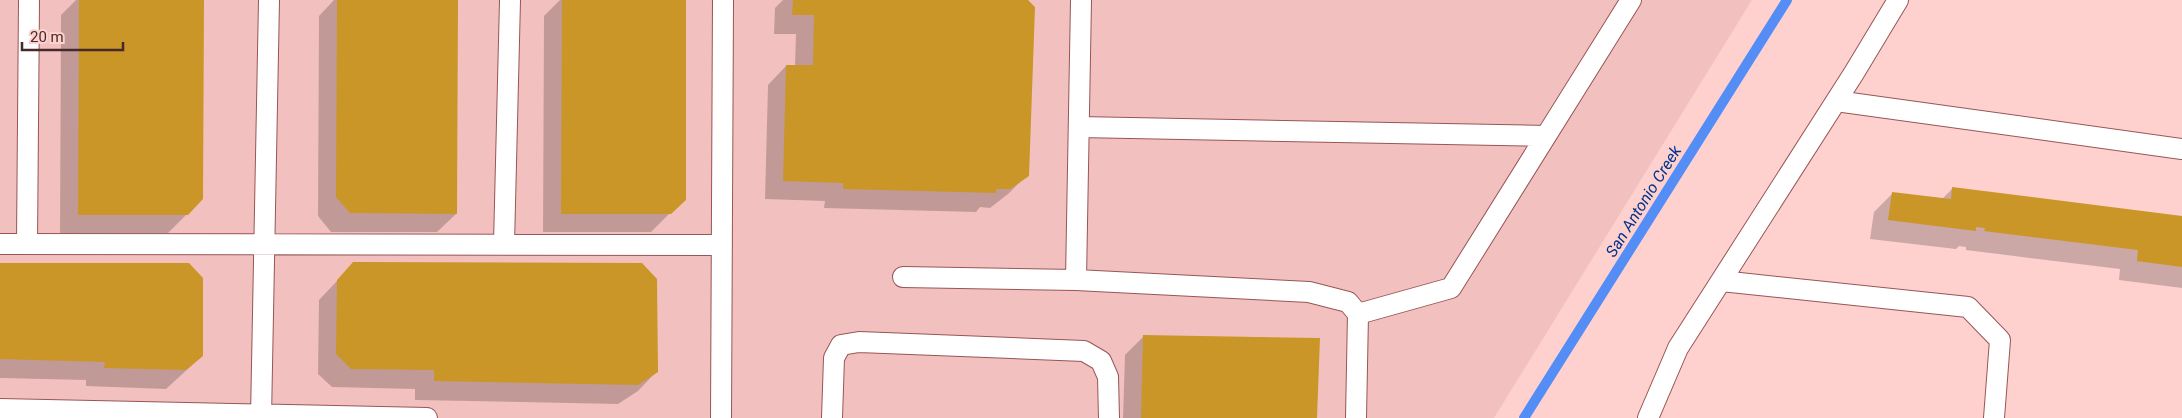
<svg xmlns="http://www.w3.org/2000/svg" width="2182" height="418" font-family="Roboto,sans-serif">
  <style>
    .built { fill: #f2c1bf }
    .shadow { fill: #0003 }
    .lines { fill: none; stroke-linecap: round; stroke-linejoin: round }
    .stream { stroke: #538df5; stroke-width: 10 }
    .building { fill: #ca9627 }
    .service-casing { stroke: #975655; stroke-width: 22 }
    .service { stroke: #fff; stroke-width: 20 }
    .labels { text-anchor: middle; stroke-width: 4; stroke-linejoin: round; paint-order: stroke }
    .water-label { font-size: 16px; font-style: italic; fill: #00338d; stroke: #fed1cf }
  </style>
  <rect width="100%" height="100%" fill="#fed1cf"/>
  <path class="built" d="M0 0H1752L1494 418H0Z"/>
  <path class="shadow" d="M76 0H202V199L168 233H60L61 15Z
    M334 0H457L456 214 437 232H331L318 216 319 16Z
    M560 0H685L684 199 651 232H543L544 16Z
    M783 0H1026L1027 175 1008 194 990 208 980 207 976 212 824 208 825 201 765 199 768 85 786 66H795L796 34H774L775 8Z
    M1953 188 2182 217V288L2119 280 2120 269 1966 250V247L1959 246 1956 249 1870 239 1874 212 1893 193 1942 199Z
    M354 263 657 371 638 391 618 404 415 400V389L332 387 318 374 319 300Z
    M0 264 202 356 166 389 86 386V380L0 378Z
    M1144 336 1316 418H1123L1125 355Z"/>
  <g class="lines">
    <path class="stream" d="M1524 418 1787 0"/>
  </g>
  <path class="building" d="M79 0H204L203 199 188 215H78Z
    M337 0H458L457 214 350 213 336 197Z
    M562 0H686V200L671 214H561Z
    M793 0H1028L1035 7 1029 176 1010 189H996V193L843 189V183L783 181 786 65H813L814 15H792Z
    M1952 187 2182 216V267L2137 261 2138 250 1984 231 1985 228 1976 227V231L1888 220 1892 192 1951 199Z
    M353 262 642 263 657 279 658 372 638 385 434 381V370L351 369 336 354 337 280Z
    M0 263H189L203 278V356L186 370 104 368 105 362 0 359Z
    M1143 335 1320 338 1317 418H1141Z"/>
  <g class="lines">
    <g class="service-casing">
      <path id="service" d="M1836 101 2182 149
        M1079 127 1546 136
        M0 244 722 245
        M27 244 29 0
        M504 244 510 0
        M903 277 1076 280 1309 292 1348 302 1358 314 1356 418
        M1076 280 1081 0
        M1721 281 1968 307 2000 340 1994 418
        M1358 314 1451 288 1631 0
        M0 409 427 418
        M261 418 269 0
        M721 418 723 0
        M832 418 834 358 841 345 859 342 1084 351 1101 361 1108 377 1109 418
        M1648 418 1678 348 1854 73 1898 0"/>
    </g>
    <use href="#service" class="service"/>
  </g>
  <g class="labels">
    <g class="water-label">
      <text transform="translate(1643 201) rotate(-58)" y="6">San Antonio Creek</text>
    </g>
  </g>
  <path d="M22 42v8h101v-8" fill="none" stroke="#462a29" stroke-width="2.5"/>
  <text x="30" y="42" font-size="15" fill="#462a29" stroke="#fed1cf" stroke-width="4" paint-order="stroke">20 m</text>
</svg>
